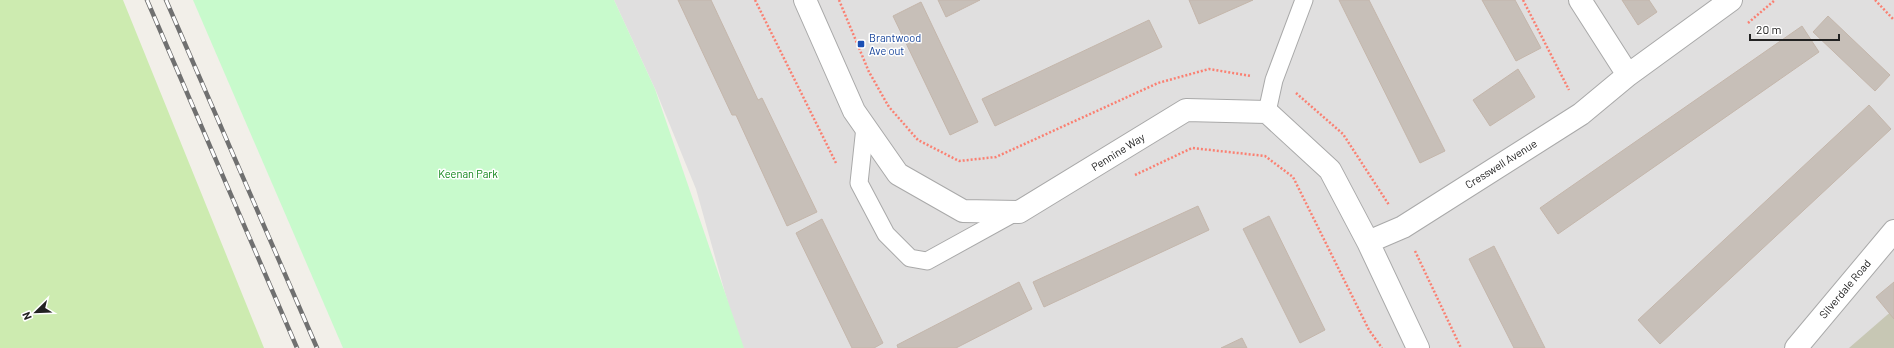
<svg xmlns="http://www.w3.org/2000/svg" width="1894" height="348" font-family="Barlow,sans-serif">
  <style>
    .residential { fill: #e0dfdf }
    .construction { fill: #c7c7b4 }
    .grass { fill: #cdebb0 }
    .park { fill: #c8facc }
    .building { fill: #c7bfb8; stroke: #c4b6ab }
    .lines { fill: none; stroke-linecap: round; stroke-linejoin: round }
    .lane-casing { stroke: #a9a9a9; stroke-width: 19 }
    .street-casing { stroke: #a9a9a9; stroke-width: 24 }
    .path { stroke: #fa8072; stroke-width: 2.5; stroke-dasharray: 2 2; stroke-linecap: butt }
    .lane { stroke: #fff; stroke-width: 17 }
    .street { stroke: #fff; stroke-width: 22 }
    .rail-casing { stroke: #707070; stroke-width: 4.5 }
    .rail { stroke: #fff; stroke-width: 3; stroke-dasharray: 9; stroke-linecap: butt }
    .transit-dot { fill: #1a4fb4; stroke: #fff; stroke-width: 1.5 }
    .labels { text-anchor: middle; stroke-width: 3; stroke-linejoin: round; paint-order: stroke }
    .transit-label { font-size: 11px; fill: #164399; stroke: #fff; text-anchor: start }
    .street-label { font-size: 11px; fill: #222; stroke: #fff }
    .park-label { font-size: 11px; fill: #0c8416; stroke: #fff }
  </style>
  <rect width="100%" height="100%" fill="#f2efe9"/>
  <path class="residential" d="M614 0H1894V348H743L736 332 696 189 656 91Z"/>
  <path class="construction" d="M1894 309V348H1849Z"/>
  <path class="grass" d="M0 0H123L264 348H0Z"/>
  <path class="park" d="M193 0H614L655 89 744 348H343Z"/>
  <path class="building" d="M678 0H711L758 100 762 98 817 212 787 226 736 115H732Z
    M938 0H980L946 17Z
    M1189 0H1253L1199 24Z
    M1339 0H1369L1445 151 1420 163Z
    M1482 0H1515L1541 48 1516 61Z
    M1622 0H1649L1657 12 1638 25Z
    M921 2 978 122 950 135 893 16Z
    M1828 16 1890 75 1875 91 1813 32Z
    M1149 20 1162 47 995 126 982 99Z
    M1802 26 1819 52 1558 234 1540 208Z
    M1518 69 1535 97 1490 126 1473 100Z
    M1869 105 1891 129 1660 344 1638 320Z
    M1198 206 1209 230 1044 307 1033 282Z
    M1269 216 1325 330 1300 343 1243 229Z
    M822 219 883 343 874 348H852L796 233Z
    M1494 246 1545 348H1514L1469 259Z
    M1019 282 1032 309 956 348H898L897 345Z
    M1894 282V319L1876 297Z
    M1242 338 1247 348H1221Z"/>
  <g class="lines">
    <g class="lane-casing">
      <path id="lane" d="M1267 112 1274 80 1304 0
        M865 127 859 183 886 234 910 258 927 261 1016 212"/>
    </g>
    <g class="street-casing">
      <path id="street" d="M805 0 854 111 898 174 963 211 1019 212 1186 110 1267 112 1330 170 1368 242 1418 348
        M1580 0 1628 75
        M1368 242 1403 227 1581 114 1628 75 1731 0
        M1796 348 1894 231"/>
    </g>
    <path class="path" d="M755 0 836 163
      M839 0 869 72 889 107 918 140 959 161 996 157 1158 83 1209 69 1251 76
      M1523 0 1569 90
      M1875 0 1894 20
      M1748 23 1775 0
      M1296 93 1343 134 1389 205
      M1135 175 1192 148 1265 156 1293 177 1369 330 1382 348
      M1415 251 1461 348"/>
    <use href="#lane" class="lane"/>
    <use href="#street" class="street"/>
    <g class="rail-casing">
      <path id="rail" d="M147 0 297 348
        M166 0 317 348"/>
    </g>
    <use href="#rail" class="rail"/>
  </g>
  <rect class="transit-dot" x="857" y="40" width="8" height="8" rx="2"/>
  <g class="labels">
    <g class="transit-label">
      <text x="869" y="42">Brantwood<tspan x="869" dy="13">Ave out</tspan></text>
    </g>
    <g class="street-label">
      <text transform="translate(1118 152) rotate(-32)" y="4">Pennine Way</text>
      <text transform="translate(1501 164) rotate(-32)" y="4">Cresswell Avenue</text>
      <text transform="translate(1845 289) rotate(-50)" y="4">Silverdale Road</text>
    </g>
    <g class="park-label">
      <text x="468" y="178">Keenan Park</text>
    </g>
  </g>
  <g transform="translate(36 312) rotate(247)" stroke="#ffffff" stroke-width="3" paint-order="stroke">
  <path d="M0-3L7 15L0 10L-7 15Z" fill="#222222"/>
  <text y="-6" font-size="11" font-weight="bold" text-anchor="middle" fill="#222222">N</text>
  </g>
  <path d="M1750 34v6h89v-6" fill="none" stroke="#222222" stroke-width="2"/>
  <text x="1756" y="34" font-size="12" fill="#222222" stroke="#ffffff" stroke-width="3" paint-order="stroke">20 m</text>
</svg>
